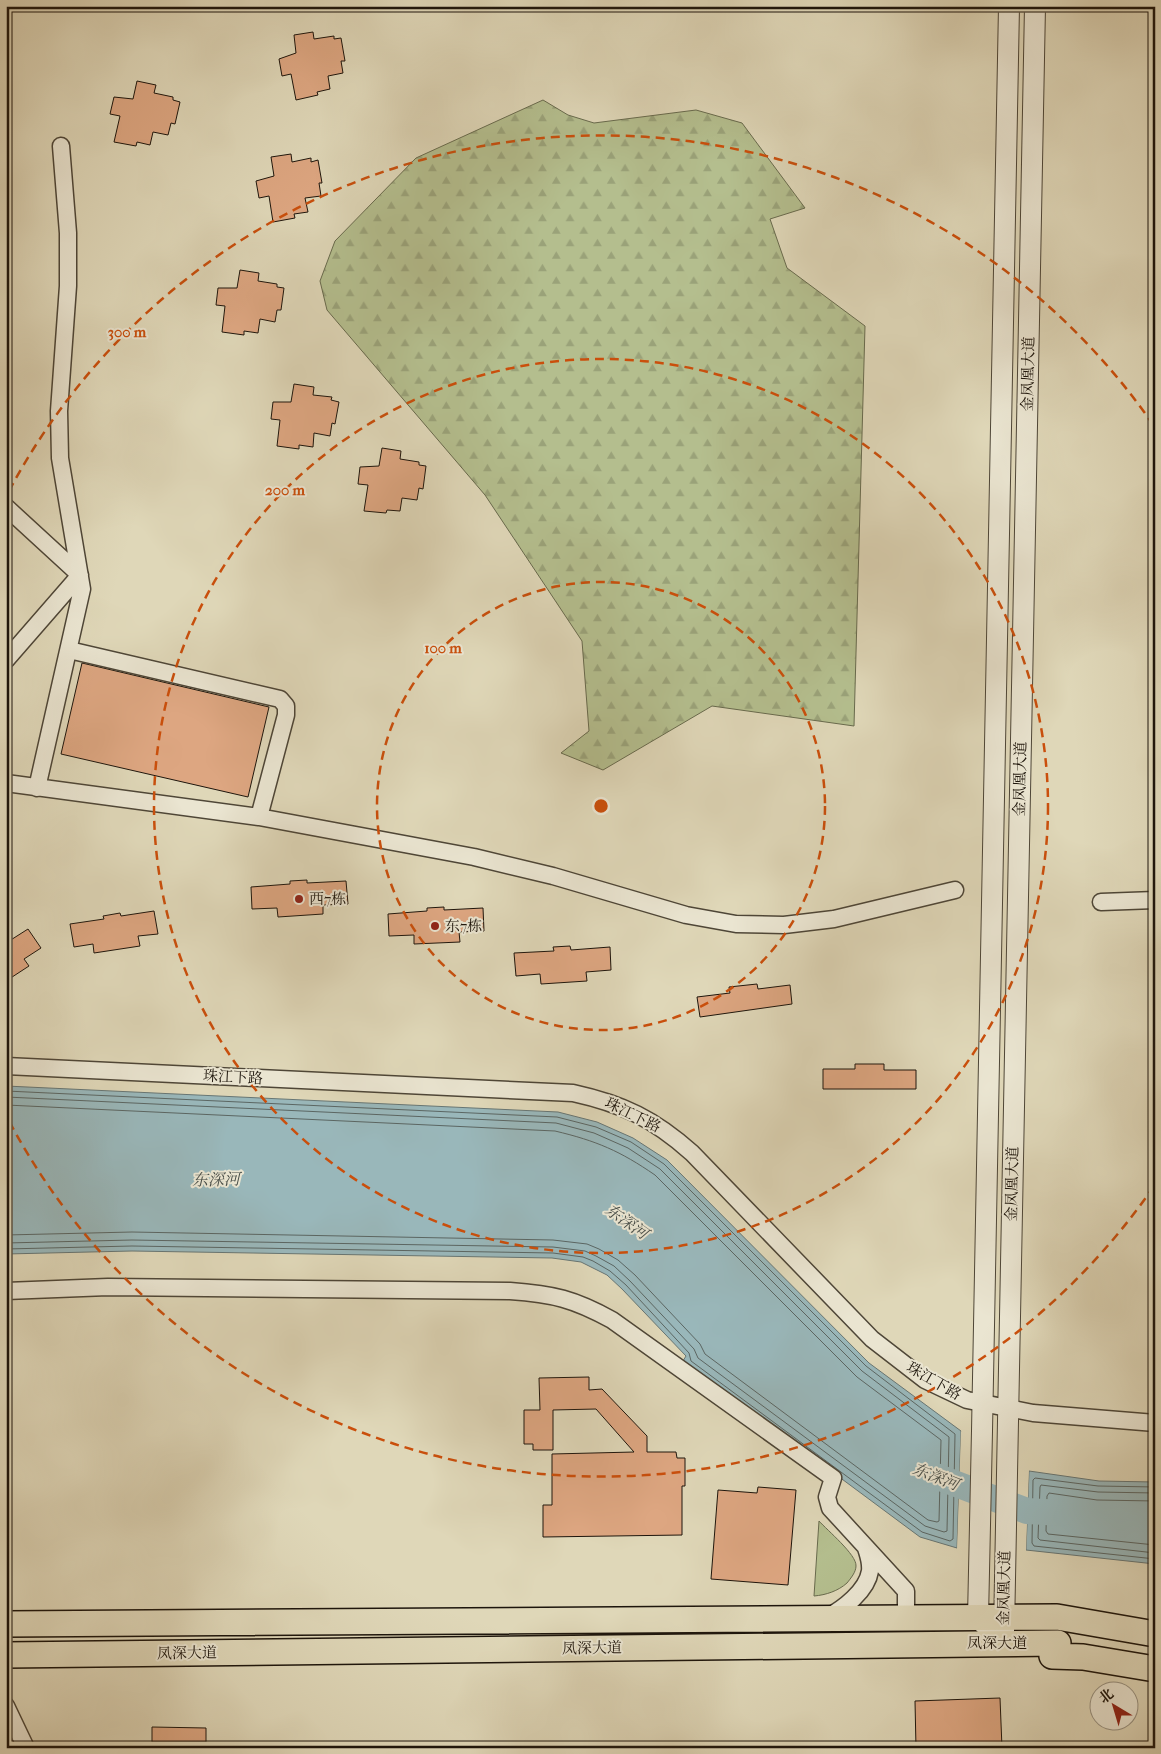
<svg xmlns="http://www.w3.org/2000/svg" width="1161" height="1754" font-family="'IM FELL French Canon','Noto Serif SC',serif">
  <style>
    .green { fill: #b4be8e; stroke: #686a4d }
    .forest { fill: url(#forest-firs); stroke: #686a4d }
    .water { fill: #99b7ba; stroke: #677674 }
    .pier { fill: #dfd7b8 }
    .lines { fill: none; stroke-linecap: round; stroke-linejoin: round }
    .shore { stroke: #5b6663; stroke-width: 1 }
    .river { stroke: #99b7ba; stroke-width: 26 }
    .building { fill: #dda681; stroke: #1d150c }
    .minor-casing { stroke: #4e4637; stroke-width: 19 }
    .tertiary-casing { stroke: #4e4637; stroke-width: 22 }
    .primary-casing { stroke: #1d150c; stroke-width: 28 }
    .minor { stroke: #eae5d1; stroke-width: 16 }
    .tertiary { stroke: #eae5d1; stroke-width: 20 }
    .primary { stroke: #dfd7b8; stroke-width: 25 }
    .ring { fill: none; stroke: #ca4f0c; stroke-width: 2.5; stroke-dasharray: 9 6 }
    .poi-dot { fill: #8f2418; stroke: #eae5d1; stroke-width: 2 }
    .labels { text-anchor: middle; stroke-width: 4; stroke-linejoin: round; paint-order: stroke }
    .street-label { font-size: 15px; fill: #1d150c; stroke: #eae5d1 }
    .poi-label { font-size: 15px; fill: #1d150c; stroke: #eae5d1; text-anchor: start }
    .water-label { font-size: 16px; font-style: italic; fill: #484e49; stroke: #eae5d1 }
    .centre { fill: #ca4f0c; stroke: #eae5d1; stroke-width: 2.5 }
    .ring-label { font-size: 15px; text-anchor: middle; font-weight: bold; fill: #ca4f0c; stroke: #eae5d1; stroke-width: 4; stroke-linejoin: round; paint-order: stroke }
  </style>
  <defs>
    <pattern id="forest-firs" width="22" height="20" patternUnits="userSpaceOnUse" patternTransform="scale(1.25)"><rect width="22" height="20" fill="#b4be8e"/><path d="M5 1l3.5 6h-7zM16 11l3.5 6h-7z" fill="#9aa279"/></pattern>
  </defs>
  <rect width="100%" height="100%" fill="#dfd7b8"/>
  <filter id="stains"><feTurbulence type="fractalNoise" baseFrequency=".004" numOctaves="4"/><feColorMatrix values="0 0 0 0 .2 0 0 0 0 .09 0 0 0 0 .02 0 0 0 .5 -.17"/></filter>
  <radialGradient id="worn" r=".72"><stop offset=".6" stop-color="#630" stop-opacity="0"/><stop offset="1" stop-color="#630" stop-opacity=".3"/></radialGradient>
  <path class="green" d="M819 1521C827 1530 857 1555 856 1566 856 1572 851 1578 847 1583 838 1591 826 1595 814 1596Z"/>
  <path class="forest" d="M543 100 568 115 594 123 696 110 742 123 805 208 770 219 787 268 865 326 854 726 712 706 603 770 561 753 589 731 582 641 485 495 327 310 320 281 335 241 416 158Z"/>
  <path class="water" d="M6 1086 558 1112 597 1122 633 1138 667 1160 869 1363 961 1431 957 1548 920 1537 683 1361 686 1356 622 1289 607 1275 581 1262 552 1258 132 1251 6 1254Z
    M1029 1471 1099 1481 1155 1482V1564L1026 1550Z"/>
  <path class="pier" d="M961 1431 963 1432 960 1549 957 1551Z
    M1029 1469 1026 1550V1553L1024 1550 1026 1471Z"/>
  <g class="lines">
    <path class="shore" d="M6 1091 557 1117 596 1127 631 1142 664 1164 866 1366 955 1434 953 1539 950 1541 922 1532 691 1361 689 1353 626 1285 610 1271 593 1261 583 1257 553 1253 132 1246 6 1249
      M6 1097 556 1123 594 1133 628 1148 660 1169 862 1371 949 1437 947 1531 944 1532 925 1526 698 1358 694 1349 630 1281 614 1266 596 1256 585 1251 553 1247 132 1240 6 1243
      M6 1105 555 1131C597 1141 620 1151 655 1175L857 1377 941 1440 939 1521 937 1522 928 1520 705 1354 700 1344 635 1275 618 1260 599 1249 587 1244 553 1240 132 1232 6 1235
      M1155 1487 1098 1486 1035 1478 1033 1480 1032 1543 1034 1546 1155 1559
      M1155 1493 1098 1492 1041 1485 1040 1487 1038 1538 1040 1540 1155 1553
      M1155 1501 1097 1500 1049 1493 1047 1496 1046 1531 1048 1534 1155 1545"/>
    <path class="river" d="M925 1472 1027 1511 1062 1513"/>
  </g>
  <path class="building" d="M313 32 314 39 334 36V39L341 38 345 61H341L343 73 328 76 330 89 317 92 318 95 296 100 291 74 282 76 279 59 296 53 294 35Z
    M137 81 156 85 154 93 173 97V100L180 102 175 124 171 123 168 135 153 132 150 145 137 142 136 146 114 142 120 116 110 114 114 97 133 99Z
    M291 154 292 162 311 158V162L318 160 322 183H319L321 196 305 198 308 212 294 214 295 218 273 222 269 196 259 198 256 181 274 176 271 157Z
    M240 270 259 273 258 281 277 284V287L284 288 281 310H277L275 322 260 319 258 333 244 331V335L222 332 225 306 216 305 218 288H237Z
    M294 384 314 387 313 395 332 397 331 400 339 402 335 424 332 423 330 436 314 433 313 447 299 445V449L277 446 280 420 271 419 273 402H291Z
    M382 448 401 451 400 459 419 462V465L426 466 423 489 419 488 417 500 402 498 400 511 387 510 386 513 364 511 368 485 358 484 360 467 379 466Z
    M82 663 269 707 248 797 61 754Z
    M307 880V883L346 881 348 904 323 905V914L278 917 277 908 252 909 251 887 290 884V881Z
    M444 907V910L483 908 484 931 459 932 460 942 414 944V935L389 936 388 914 427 911V908Z
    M154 911 158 934 138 936 140 946 94 953 93 944 74 947 70 924 104 919 103 916 120 913 121 916Z
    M28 929 41 948 24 959 29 966 6 981V943Z
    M570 946 571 950 610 947 611 970 586 972 587 981 541 984 540 974 516 976 514 953 554 951 553 947Z
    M757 984 758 989 790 985 792 1004 700 1017 697 997 730 993 729 987Z
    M855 1064H884V1070H916V1089H823V1069H855Z
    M589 1377V1390L602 1389 647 1436V1452H676L677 1458H685V1486H682V1535L543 1537V1505H552V1454L634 1452 596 1409 553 1410V1450H533V1444H524V1410H540L539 1378Z
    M758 1487 796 1490 788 1585 711 1579 718 1490 757 1493Z
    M1000 1698 1002 1748H916L915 1701Z
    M152 1727 206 1728V1742H152Z"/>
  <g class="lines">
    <g class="minor-casing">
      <path id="minor" d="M6 507 80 575 6 660
        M69 650 280 699 286 706V715L259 817
        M6 783 259 817 474 857 553 876 686 915 736 924 784 925 834 919 955 890
        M37 788 82 589 60 458 59 411 68 286V233L61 146
        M1101 902 1155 900
        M6 1066 573 1093C623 1104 654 1119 692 1153L872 1339 925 1380 967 1400 1033 1413 1155 1423
        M6 1291 108 1287 510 1291C553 1294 574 1299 612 1320L833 1478 827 1497 830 1508 906 1591V1618
        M826 1618C843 1609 867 1591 870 1571 871 1562 868 1555 866 1548
        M6 1706 26 1748"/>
    </g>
    <g class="tertiary-casing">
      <path id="tertiary" d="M1004 1631 1035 6
        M1003 1643 978 1618 982 1431 1009 6"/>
    </g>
    <g class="primary-casing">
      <path id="primary" d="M6 1624 1057 1617 1155 1634
        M6 1655 1058 1643 1052 1656 1083 1657 1155 1669"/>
    </g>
    <use href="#minor" class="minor"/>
    <use href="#tertiary" class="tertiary"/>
    <use href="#primary" class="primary"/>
  </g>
  <g class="ring">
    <circle cx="601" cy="806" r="224"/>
    <circle cx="601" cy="806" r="447"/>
    <path d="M1154 1186A671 671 0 0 1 9 1121M9 491A671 671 0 0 1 1154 426"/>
  </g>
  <g class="poi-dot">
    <circle cx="299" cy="899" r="5"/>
    <circle cx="435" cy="926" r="5"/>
  </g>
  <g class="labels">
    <g class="street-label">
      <text transform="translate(1028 374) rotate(-89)" y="5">金凤凰大道</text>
      <text transform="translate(1020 779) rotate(-89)" y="5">金凤凰大道</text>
      <text transform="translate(233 1077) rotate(3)" y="5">珠江下路</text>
      <text transform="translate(633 1115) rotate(26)" y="5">珠江下路</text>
      <text transform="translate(1012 1184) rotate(-89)" y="5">金凤凰大道</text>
      <text transform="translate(934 1381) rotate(30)" y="5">珠江下路</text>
      <text transform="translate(1004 1588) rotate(-89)" y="5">金凤凰大道</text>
      <text x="997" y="1648">凤深大道</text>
      <text transform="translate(592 1648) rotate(-1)" y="5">凤深大道</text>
      <text transform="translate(187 1653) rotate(-1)" y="5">凤深大道</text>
    </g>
    <g class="poi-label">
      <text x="309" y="904">西7栋</text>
      <text x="445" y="931">东7栋</text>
    </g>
    <g class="water-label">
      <text transform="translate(216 1179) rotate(-1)" y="6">东深河</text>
      <text transform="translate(627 1221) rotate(35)" y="6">东深河</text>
      <text transform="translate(936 1476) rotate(21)" y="6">东深河</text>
    </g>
  </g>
  <circle cx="601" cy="806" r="8" class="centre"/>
  <g class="ring-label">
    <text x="127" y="337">300 m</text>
    <text x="285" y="495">200 m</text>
    <text x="443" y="653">100 m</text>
  </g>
  <rect width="1161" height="1754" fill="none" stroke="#dfd7b8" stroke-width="25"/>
  <rect x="8" y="8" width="1146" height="1739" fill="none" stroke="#1d150c" stroke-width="2.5"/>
  <rect x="12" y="12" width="1136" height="1729" fill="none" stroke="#1d150c"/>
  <g transform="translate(1114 1706) rotate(322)"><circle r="24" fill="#eae5d1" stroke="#989282"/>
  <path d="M0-4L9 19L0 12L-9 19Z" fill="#8f2418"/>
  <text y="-8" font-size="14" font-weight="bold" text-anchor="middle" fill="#1d150c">北</text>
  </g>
  <rect width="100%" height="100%" filter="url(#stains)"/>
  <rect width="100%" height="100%" fill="url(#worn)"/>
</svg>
